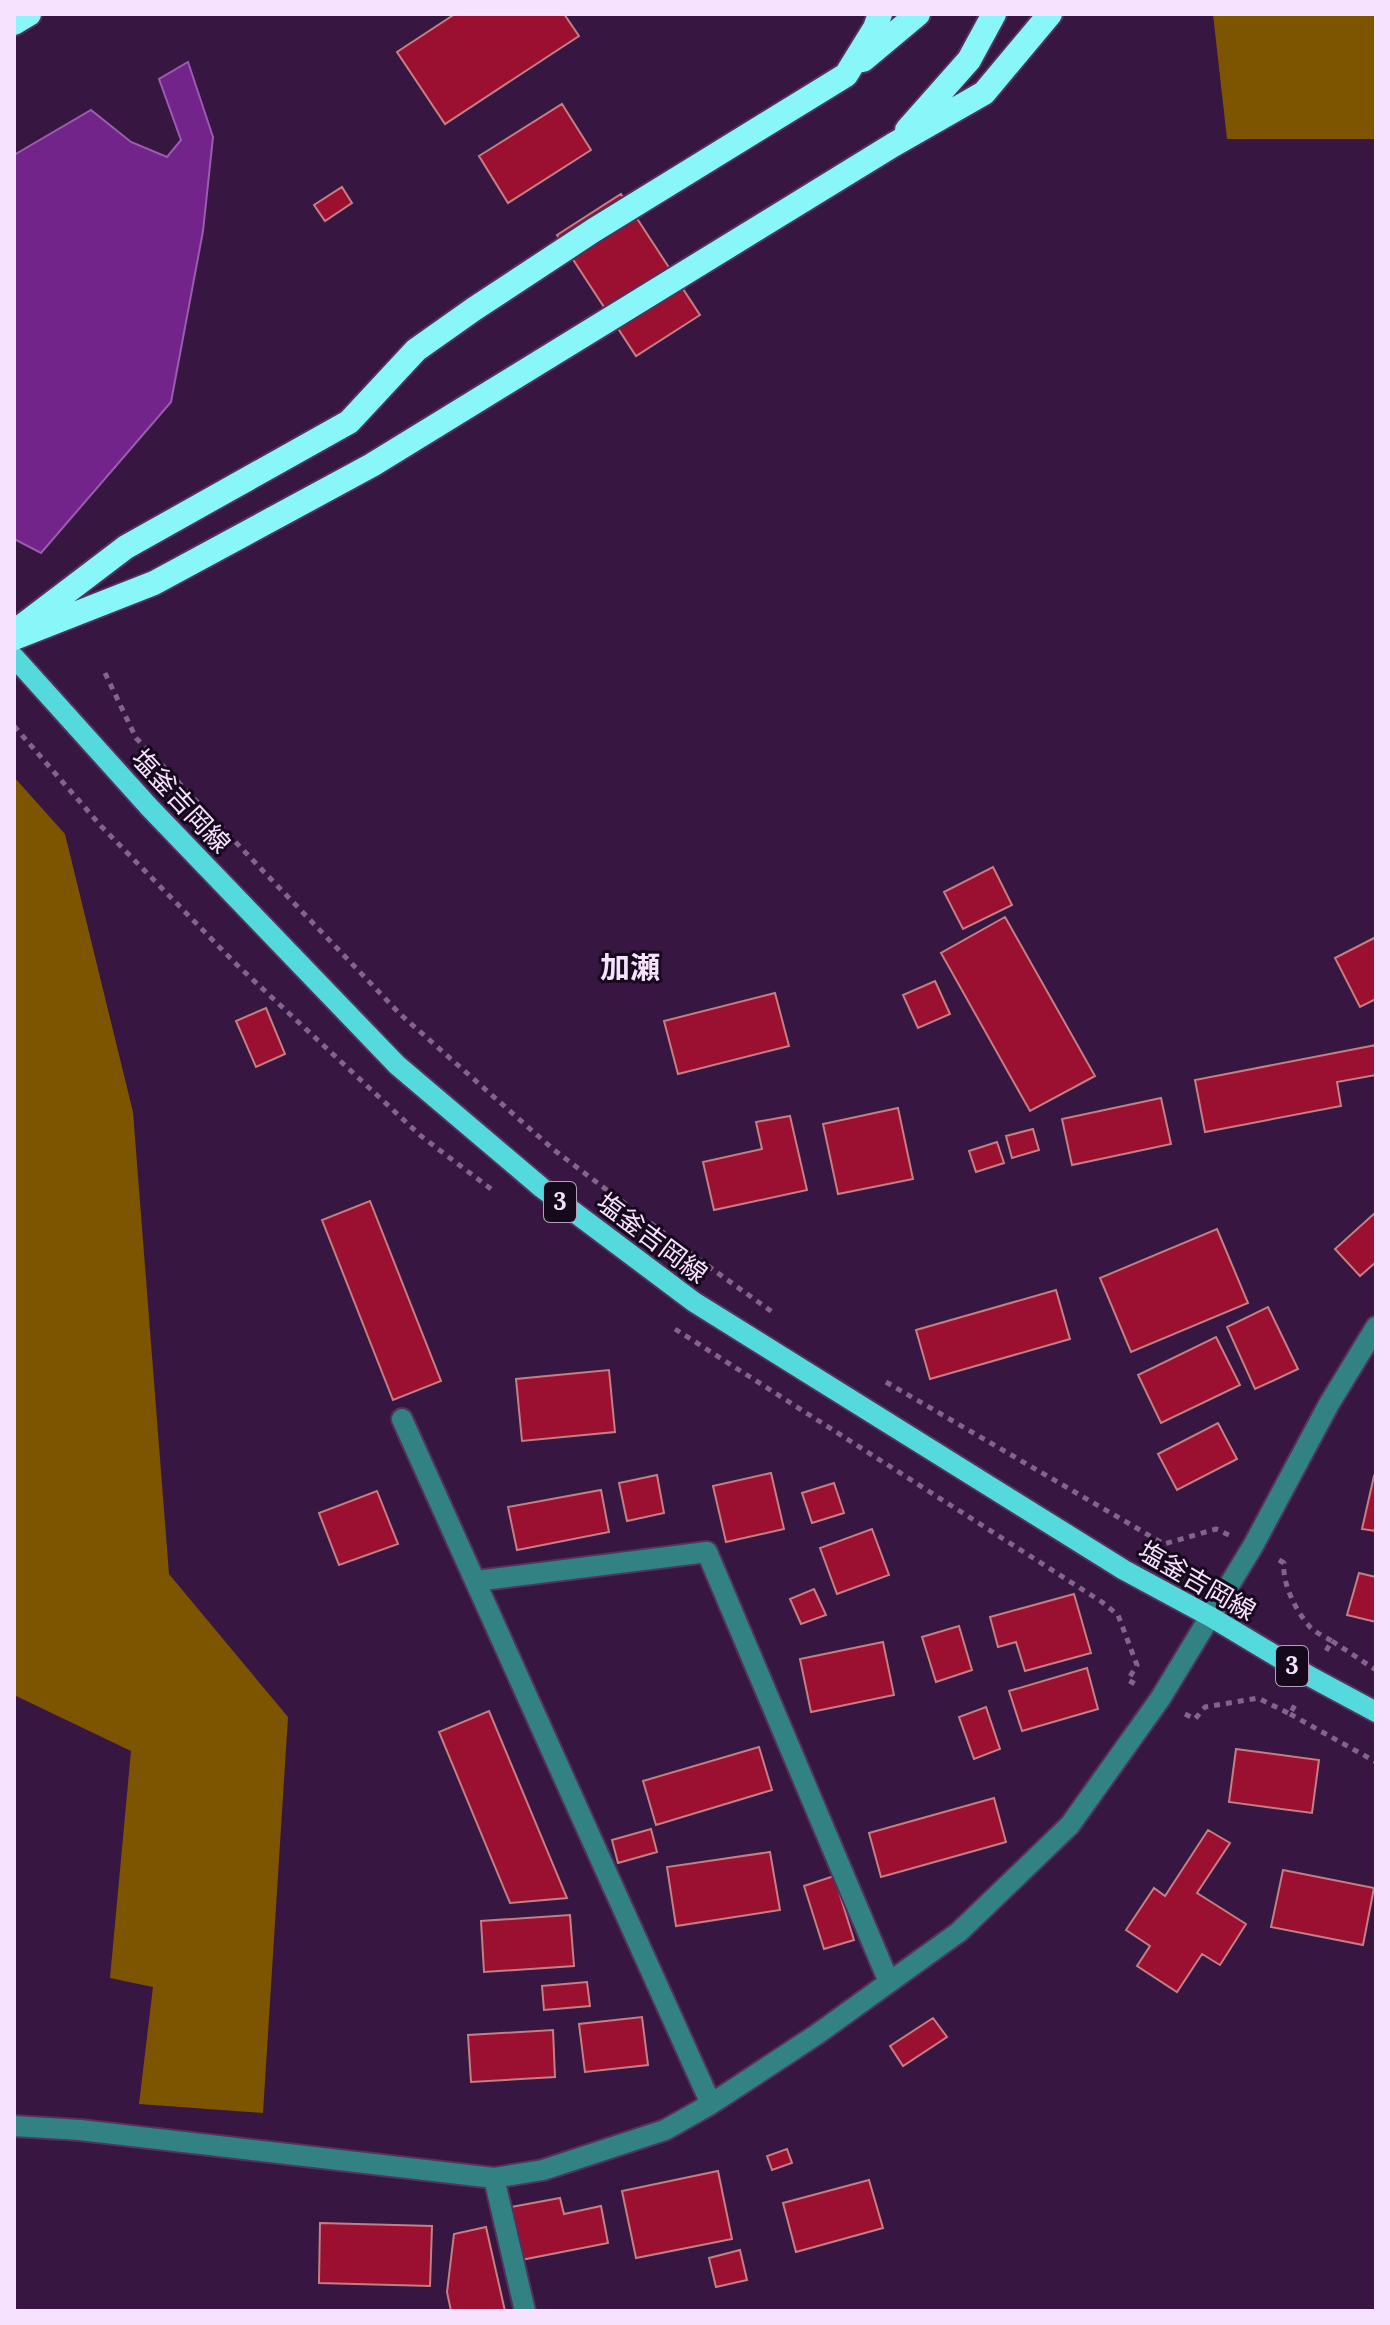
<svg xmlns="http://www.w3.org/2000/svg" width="1390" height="2325" font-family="Lora,'Noto Sans JP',serif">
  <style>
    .forest { fill: #7d5400 }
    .water { fill: #72248b; stroke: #9a5dae; stroke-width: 2 }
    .building { fill: #9b0f31; stroke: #c47f82; stroke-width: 2 }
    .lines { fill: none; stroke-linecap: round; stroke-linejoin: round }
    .minor-casing { stroke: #52335c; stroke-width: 24 }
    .major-casing { stroke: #52335c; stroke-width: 24 }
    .highway-casing { stroke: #52335c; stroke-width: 28 }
    .path { stroke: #81658a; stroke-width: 5; stroke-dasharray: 6 6; stroke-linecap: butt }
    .minor { stroke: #338283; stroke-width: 20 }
    .major { stroke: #54dadc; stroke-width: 20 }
    .highway { stroke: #89f7f9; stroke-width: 24 }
    .labels { text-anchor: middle; stroke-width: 6; stroke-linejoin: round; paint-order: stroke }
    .shield { fill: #17091c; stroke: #b3a1ba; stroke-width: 2 }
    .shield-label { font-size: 24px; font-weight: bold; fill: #f6e2fe }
    .street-label { font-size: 26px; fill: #f6e2fe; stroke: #17091c }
    .quarter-label { font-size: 30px; font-weight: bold; fill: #f6e2fe; stroke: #17091c }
  </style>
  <rect width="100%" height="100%" fill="#371642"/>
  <path class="forest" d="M1213 14H1376V139H1227Z
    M14 777 65 834 133 1112 169 1574 288 1717 263 2113 139 2104 153 1987 110 1978 131 1751 14 1695Z"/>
  <path class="water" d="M188 62 213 137 203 231 171 402 41 553 14 539V155L91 110 131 142 167 157 181 140 159 79Z"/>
  <path class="building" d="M455 14H564L579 36 445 124 397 52Z
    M562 104 591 150 508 203 479 156Z
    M342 187 352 203 325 221 314 205Z
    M621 194 700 315 636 356 557 235Z
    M993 867 1012 905 963 929 944 892Z
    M1005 917 1095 1076 1030 1111 941 953Z
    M1376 937V999L1360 1007 1335 958Z
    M935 981 950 1014 918 1028 903 995Z
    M775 993 789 1046 678 1074 664 1021Z
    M266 1008 285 1054 256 1067 236 1021Z
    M1376 1045V1075L1337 1082 1341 1106 1205 1132 1195 1080Z
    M1161 1098 1171 1144 1072 1165 1062 1119Z
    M898 1108 913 1179 838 1194 823 1124Z
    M790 1116 807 1190 714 1210 703 1162 762 1149 756 1122Z
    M1033 1129 1039 1150 1012 1158 1006 1136Z
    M997 1142 1004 1163 976 1172 969 1151Z
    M370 1201 441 1381 393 1400 322 1220Z
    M1376 1212V1262L1360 1276 1335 1249Z
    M1217 1229 1248 1303 1131 1352 1100 1278Z
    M1056 1290 1070 1339 930 1379 916 1330Z
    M1268 1307 1298 1369 1255 1389 1227 1327Z
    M1216 1337 1240 1385 1161 1423 1138 1375Z
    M609 1370 615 1432 522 1441 516 1379Z
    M1218 1423 1237 1459 1177 1490 1158 1454Z
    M771 1473 784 1529 726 1542 713 1486Z
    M657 1475 664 1513 627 1521 619 1483Z
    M1374 1476 1376 1477V1531L1362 1529Z
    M834 1483 844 1513 812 1523 802 1493Z
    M601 1490 609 1532 517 1550 508 1507Z
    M377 1491 398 1544 339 1565 319 1513Z
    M872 1529 889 1575 837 1594 820 1548Z
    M1359 1573 1376 1577V1622L1347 1615Z
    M814 1589 826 1615 801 1624 790 1599Z
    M1074 1594 1091 1653 1025 1671 1016 1642 998 1647 990 1617Z
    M959 1626 972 1670 936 1682 922 1637Z
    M883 1642 894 1695 811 1712 800 1659Z
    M1087 1668 1098 1709 1022 1731 1009 1691Z
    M986 1707 1000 1749 974 1759 959 1717Z
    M489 1711 567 1898 510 1903 439 1732Z
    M759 1747 772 1790 656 1825 643 1781Z
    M1236 1749 1319 1760 1312 1813 1229 1802Z
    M994 1798 1006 1842 881 1877 869 1833Z
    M651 1829 657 1852 618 1863 612 1840Z
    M1208 1830 1230 1843 1197 1893 1246 1924 1220 1965 1202 1954 1177 1992 1137 1966 1150 1946 1126 1930 1154 1888 1165 1896Z
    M770 1852 780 1910 676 1926 667 1867Z
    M1283 1870 1374 1888 1363 1945 1271 1927Z
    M834 1876 854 1940 824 1949 804 1886Z
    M570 1915 574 1966 484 1972 481 1921Z
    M587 1982 590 2006 544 2010 542 1986Z
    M642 2017 648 2065 585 2072 579 2024Z
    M933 2018 947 2037 903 2066 890 2046Z
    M553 2030 555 2077 471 2082 468 2035Z
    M787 2149 792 2163 772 2170 767 2156Z
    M718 2171 732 2239 636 2258 622 2191Z
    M869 2180 883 2228 796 2252 783 2203Z
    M560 2198 564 2214 601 2206 608 2243 521 2260 511 2207Z
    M320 2223 432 2226 430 2286 319 2283Z
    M486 2227 505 2311H451L447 2292 454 2234Z
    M740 2250 747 2280 716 2287 709 2258Z"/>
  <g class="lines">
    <g class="minor-casing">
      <path id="minor" d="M402 1419 711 2104
        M476 1581 707 1552 889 1982
        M14 2126 80 2130 494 2178 543 2170 665 2130 711 2104 816 2035 959 1932 1070 1825 1160 1699 1253 1546 1329 1404 1376 1327
        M494 2178 525 2311"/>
    </g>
    <g class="major-casing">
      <path id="major" d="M14 657 150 808 397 1065 542 1188 694 1302 1124 1570 1211 1617 1311 1677 1376 1712"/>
    </g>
    <g class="highway-casing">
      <path id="highway" d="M14 23 29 14
        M863 60 918 14
        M907 130 969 60 994 14
        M22 626 126 547 349 422 416 350 474 309 594 230 846 75 875 28 880 14
        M14 638 154 583 372 465 893 145 984 93 1050 14"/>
    </g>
    <path class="path" d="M105 673 136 738 400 1014 554 1150 694 1256 775 1314
      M14 726 101 826 237 965 421 1136 495 1192
      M675 1329 1102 1602 1118 1615 1137 1665 1128 1680 1135 1684
      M886 1382 1164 1544 1216 1529 1229 1535
      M1279 1560 1284 1563C1282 1584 1296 1611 1310 1627 1316 1633 1325 1637 1332 1641L1326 1651
      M1332 1641 1376 1670
      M1185 1714 1195 1719 1205 1707 1258 1698 1290 1714 1296 1703
      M1290 1714 1376 1762"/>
    <use href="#minor" class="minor"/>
    <use href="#major" class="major"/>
    <use href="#highway" class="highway"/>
  </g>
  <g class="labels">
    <g class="shield">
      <rect x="544" y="1182" width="32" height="40" rx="6"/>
      <rect x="1276" y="1646" width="32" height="40" rx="6"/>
    </g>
    <g class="shield-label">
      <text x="560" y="1210">3</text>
      <text x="1292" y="1674">3</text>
    </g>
    <g class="street-label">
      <text transform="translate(181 801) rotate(47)" y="9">塩釜吉岡線</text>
      <text transform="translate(652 1238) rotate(37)" y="9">塩釜吉岡線</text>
      <text transform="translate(1197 1581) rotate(30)" y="9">塩釜吉岡線</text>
    </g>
    <g class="quarter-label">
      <text x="630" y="978">加瀬</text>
    </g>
  </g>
  <rect width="1390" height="2325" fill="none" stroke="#f6e2fe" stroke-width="32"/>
</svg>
